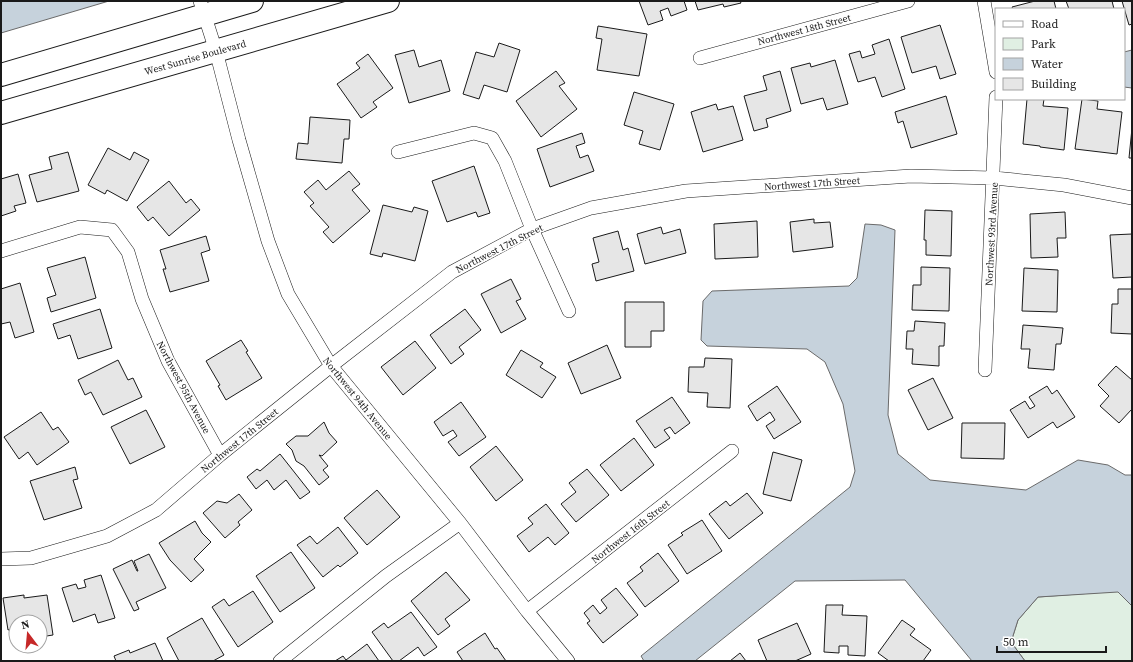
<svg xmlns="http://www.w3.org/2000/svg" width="1133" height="662" font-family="'Source Serif 4',serif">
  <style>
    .green { fill: #e0efe3; stroke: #6a6a6a }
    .water { fill: #c6d2dc; stroke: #6a6a6a }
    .building { fill: #e6e6e6; stroke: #1a1a1a }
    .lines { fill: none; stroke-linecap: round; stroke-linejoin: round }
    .street-casing { stroke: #1a1a1a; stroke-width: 14 }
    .highway-casing { stroke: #1a1a1a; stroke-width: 24 }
    .street { stroke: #fff; stroke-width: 13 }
    .highway { stroke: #fff; stroke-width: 22 }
    .labels { text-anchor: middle; stroke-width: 3; stroke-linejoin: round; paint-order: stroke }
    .street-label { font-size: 10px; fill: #1a1a1a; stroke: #fff }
  </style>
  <rect width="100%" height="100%" fill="#fff"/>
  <path class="green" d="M1119 591 1132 606V661H1025L1011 642 1018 620 1038 597Z"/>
  <path class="water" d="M1 1H109L1 33Z
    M1132 50V88L1124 87V52Z
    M865 224 881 225 895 230 888 415 898 454 930 480 1026 490 1078 460 1108 465 1125 475H1132V606L1118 592 1038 597 1018 620 1011 642 1025 661H972L905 580 795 581 695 661H644L641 656 850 487 855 471 843 404 825 362 807 349 707 346 701 340 703 301 712 291 849 286 857 278Z"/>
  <path class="building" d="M639 1H684L687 10 671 16 668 8 660 11 663 20 648 25Z
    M695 1H740L741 3 724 7 723 4 698 10Z
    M1035 1H1054L1056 9H1013L1012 7Z
    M1066 1H1112L1114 9H1069Z
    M1122 1H1132V24L1129 25Z
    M940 25 956 74 940 79 936 66 912 73 901 37Z
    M598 26 647 34 639 76 597 70 602 39 596 38Z
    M889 39 905 89 882 97 875 77 858 82 849 54 860 51 862 58 875 54 872 45Z
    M499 43 520 50 507 92 484 85 479 99 463 94 476 52 494 57Z
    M414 50 419 67 441 60 450 91 409 103 395 55Z
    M368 54 393 88 373 102 377 107 361 118 337 84 360 68 356 63Z
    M835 60 848 104 827 110 823 98 801 104 791 68 810 63 811 67Z
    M556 71 565 83 559 86 577 109 541 137 516 101Z
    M780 71 791 111 766 119 768 127 754 131 744 96 767 90 763 76Z
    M634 92 674 104 660 150 639 144 643 131 624 125Z
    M946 96 957 134 911 148 903 121 898 123 895 112Z
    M1027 99H1044L1043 106 1068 108 1064 150 1040 147V146L1023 144Z
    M1082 99 1098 101 1097 109 1122 112 1117 154 1075 149Z
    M716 104 718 110 733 106 743 140 703 152 691 112Z
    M310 117 350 120 349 139H344L342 163 296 159 298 143 308 144Z
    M1132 128V158H1129Z
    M582 133 585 143 576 146 580 158 588 155 594 171 550 187 537 149Z
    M108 148 130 160 134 152 149 160 127 201 107 190 105 194 88 185Z
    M68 152 79 191 37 202 29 175 52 169 49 157Z
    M474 166 490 213 478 217 476 212 447 222 432 181Z
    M349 171 360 184 352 190 370 211 333 243 323 232 329 227 310 206 314 203 304 192 318 180 326 190Z
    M18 174 26 203 14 206 16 211 1 216V179Z
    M169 181 186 203 191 199 200 210 169 236 153 217 148 221 137 207Z
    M383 205 412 212 414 207 428 211 415 261 383 253 382 257 370 254Z
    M925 210 952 211 951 256 926 255V240H924Z
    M1065 212 1066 238H1057L1058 257 1031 258 1030 214Z
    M814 219V223L830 222 833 247 793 252 790 222Z
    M757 221 758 257 715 259 714 224Z
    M661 227 663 234 680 229 686 253 645 264 637 234Z
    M618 231 623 250 628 248 634 271 596 281 592 264 599 262 593 238Z
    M1132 234V277L1113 278 1110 235Z
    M206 236 210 250 201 253 209 281 170 292 163 269H166L160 250Z
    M85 257 96 298 51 312 47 298 56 295 47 268Z
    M921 267 950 268 949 311 912 310 913 285H921Z
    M1024 268 1058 270 1057 312 1022 311Z
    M511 279 521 299 516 301 526 319 501 333 481 294Z
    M20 283 34 332 15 338 10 322 1 324V289Z
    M1118 289H1132V334L1111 333 1112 304H1118Z
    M625 302H664V331H651V347H625Z
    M100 309 112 348 78 359 70 335 58 339 53 324Z
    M465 309 481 330 459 347 464 354 451 364 430 335Z
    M915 321 945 323 944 346H939V366L912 364 913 349H906L907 331H914Z
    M1023 325 1063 328 1061 344H1056L1054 370 1028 368 1030 349H1021Z
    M241 340 248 351 246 352 262 378 226 400 218 386 220 385 206 361Z
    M415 341 436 368 403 395 381 367Z
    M607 345 621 378 581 394 568 363Z
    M521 350 543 363 540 367 556 377 542 398 506 375Z
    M705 358 732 359 730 408 707 407 708 393 688 392 689 367H704Z
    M118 360 128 380 133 378 142 397 103 415 91 392 85 395 78 380Z
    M1116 366 1132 380V409L1119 423 1100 406 1109 396 1098 385Z
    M933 378 953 418 928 430 908 390Z
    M777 386 801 422 774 439 766 426 775 420 770 412 757 421 748 406Z
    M1047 386 1052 394 1057 390 1075 417 1057 428 1053 422 1028 438 1010 410 1025 401 1030 409 1035 406 1029 397Z
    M672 397 690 423 675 434 670 427 664 430 670 438 655 448 636 421Z
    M461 402 486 437 459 456 448 442 457 436 453 430 443 436 434 422Z
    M146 410 165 447 130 464 111 427Z
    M41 412 53 430 58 427 69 442 37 465 28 452 19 459 4 437Z
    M324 422 329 433 337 442 322 456 319 455 328 466 323 470 329 477 319 485 304 466 296 461 292 450 286 444 296 436H308Z
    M962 423H1005L1004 459 961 458Z
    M634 438 654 465 621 491 600 465Z
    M496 446 523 480 496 501 470 467Z
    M773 452 802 460 791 501 763 494Z
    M280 454 310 492 300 499 286 480 274 490 267 480 256 489 247 477 257 469 260 471Z
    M75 467 78 479 73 480 82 508 44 520 30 481Z
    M587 469 609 495 576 522 561 504 576 492 569 483Z
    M377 490 400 517 367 545 344 518Z
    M747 493 763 513 729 539 709 514 726 501 730 506Z
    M239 494 252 510 238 522 240 525 225 538 203 513 217 501 227 503Z
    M546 504 569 533 555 545 548 537 529 552 517 536 533 524 528 518Z
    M702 520 722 551 687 574 668 545 683 535 681 533Z
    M195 521 202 533 211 542 194 559 204 570 191 582 170 560 159 543Z
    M338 527 358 553 340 567 338 565 323 577 297 545 310 536 317 544Z
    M291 552 315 588 280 612 256 576Z
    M658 553 679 581 645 607 627 583 643 571 640 567Z
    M149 554 166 588 136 602 139 609 134 611 113 569 132 560 137 571H138L134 561Z
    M446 572 470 600 445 619 450 626 438 635 411 601Z
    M101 575 115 618 98 623 95 614 73 622 62 588 76 584 78 589 86 587 84 580Z
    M616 588 638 615 603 643 587 623 590 621 584 613 593 605 600 614 607 608 601 600Z
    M253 591 273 622 238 647 212 607 224 599 229 606Z
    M24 595V598L47 595 53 635 40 637V622H16V628L8 630 3 598Z
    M826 605H843L842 615 867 616 865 656 848 655V646H839V653L824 652Z
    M411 612 437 647 424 656 418 647 399 661H393L372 632 384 623 388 628Z
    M202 618 224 655 213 661H179L167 638Z
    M902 620 915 629 910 635 931 650 923 661H889L878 653Z
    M797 623 811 654 795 661H767L758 640Z
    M485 633 495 649 497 648 506 661H463L457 652Z
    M155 643 163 661H116L114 656 129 650 130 653Z
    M367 644 379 661H335L343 656 346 660Z
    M740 653 746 661H730Z"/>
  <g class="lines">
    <g class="street-casing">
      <path id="street" d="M200 1 216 51 239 140 268 241 288 294 331 366 460 523 527 611 568 661
        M984 1 996 72
        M700 58 908 1
        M398 152 474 133 492 138 505 161 532 229 569 311
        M1 251 80 227 112 230 128 252 142 299 168 361 220 455
        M985 370 996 97
        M1 559 31 558 107 536 156 510 220 455 331 366 452 272 532 229 591 208 686 191 911 176 994 178 1064 185 1132 198
        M527 611 732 451
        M280 661 386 576 460 523"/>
    </g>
    <g class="highway-casing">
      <path id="highway" d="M1 75 252 1
        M1 113 388 1"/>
    </g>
    <use href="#street" class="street"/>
    <use href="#highway" class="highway"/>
  </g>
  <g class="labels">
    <g class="street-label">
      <text transform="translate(804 29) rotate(-15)" y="4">Northwest 18th Street</text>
      <text transform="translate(195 57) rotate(-16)" y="4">West Sunrise Boulevard</text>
      <text transform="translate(812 183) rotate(-4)" y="4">Northwest 17th Street</text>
      <text transform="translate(991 234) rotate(-87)" y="4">Northwest 93rd Avenue</text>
      <text transform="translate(499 248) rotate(-27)" y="4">Northwest 17th Street</text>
      <text transform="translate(184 387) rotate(62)" y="4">Northwest 95th Avenue</text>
      <text transform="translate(358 398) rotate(51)" y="4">Northwest 94th Avenue</text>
      <text transform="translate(239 440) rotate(-39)" y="4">Northwest 17th Street</text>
      <text transform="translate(630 531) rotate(-38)" y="4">Northwest 16th Street</text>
    </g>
  </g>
  <rect width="1133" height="662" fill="none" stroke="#1a1a1a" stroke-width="4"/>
  <rect x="995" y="8" width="130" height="92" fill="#ffffff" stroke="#a3a3a3"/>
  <rect x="1003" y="21" width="20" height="6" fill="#ffffff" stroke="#a3a3a3"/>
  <text x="1031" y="28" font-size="12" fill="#1a1a1a">Road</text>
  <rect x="1003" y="38" width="20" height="12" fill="#e0efe3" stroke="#a3a3a3"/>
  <text x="1031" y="48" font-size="12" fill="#1a1a1a">Park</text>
  <rect x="1003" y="58" width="20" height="12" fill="#c6d2dc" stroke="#a3a3a3"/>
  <text x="1031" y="68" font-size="12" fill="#1a1a1a">Water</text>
  <rect x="1003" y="78" width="20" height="12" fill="#e6e6e6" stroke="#a3a3a3"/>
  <text x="1031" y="88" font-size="12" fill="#1a1a1a">Building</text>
  <g transform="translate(28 634) rotate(344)"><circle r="19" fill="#ffffff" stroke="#a3a3a3"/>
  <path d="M0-3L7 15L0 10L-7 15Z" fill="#c62828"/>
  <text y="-6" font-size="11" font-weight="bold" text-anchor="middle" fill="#1a1a1a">N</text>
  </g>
  <path d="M997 646v6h109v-6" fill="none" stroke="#1a1a1a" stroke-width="2"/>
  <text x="1003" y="646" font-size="12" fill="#1a1a1a" stroke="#ffffff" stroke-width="3" paint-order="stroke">50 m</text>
</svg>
